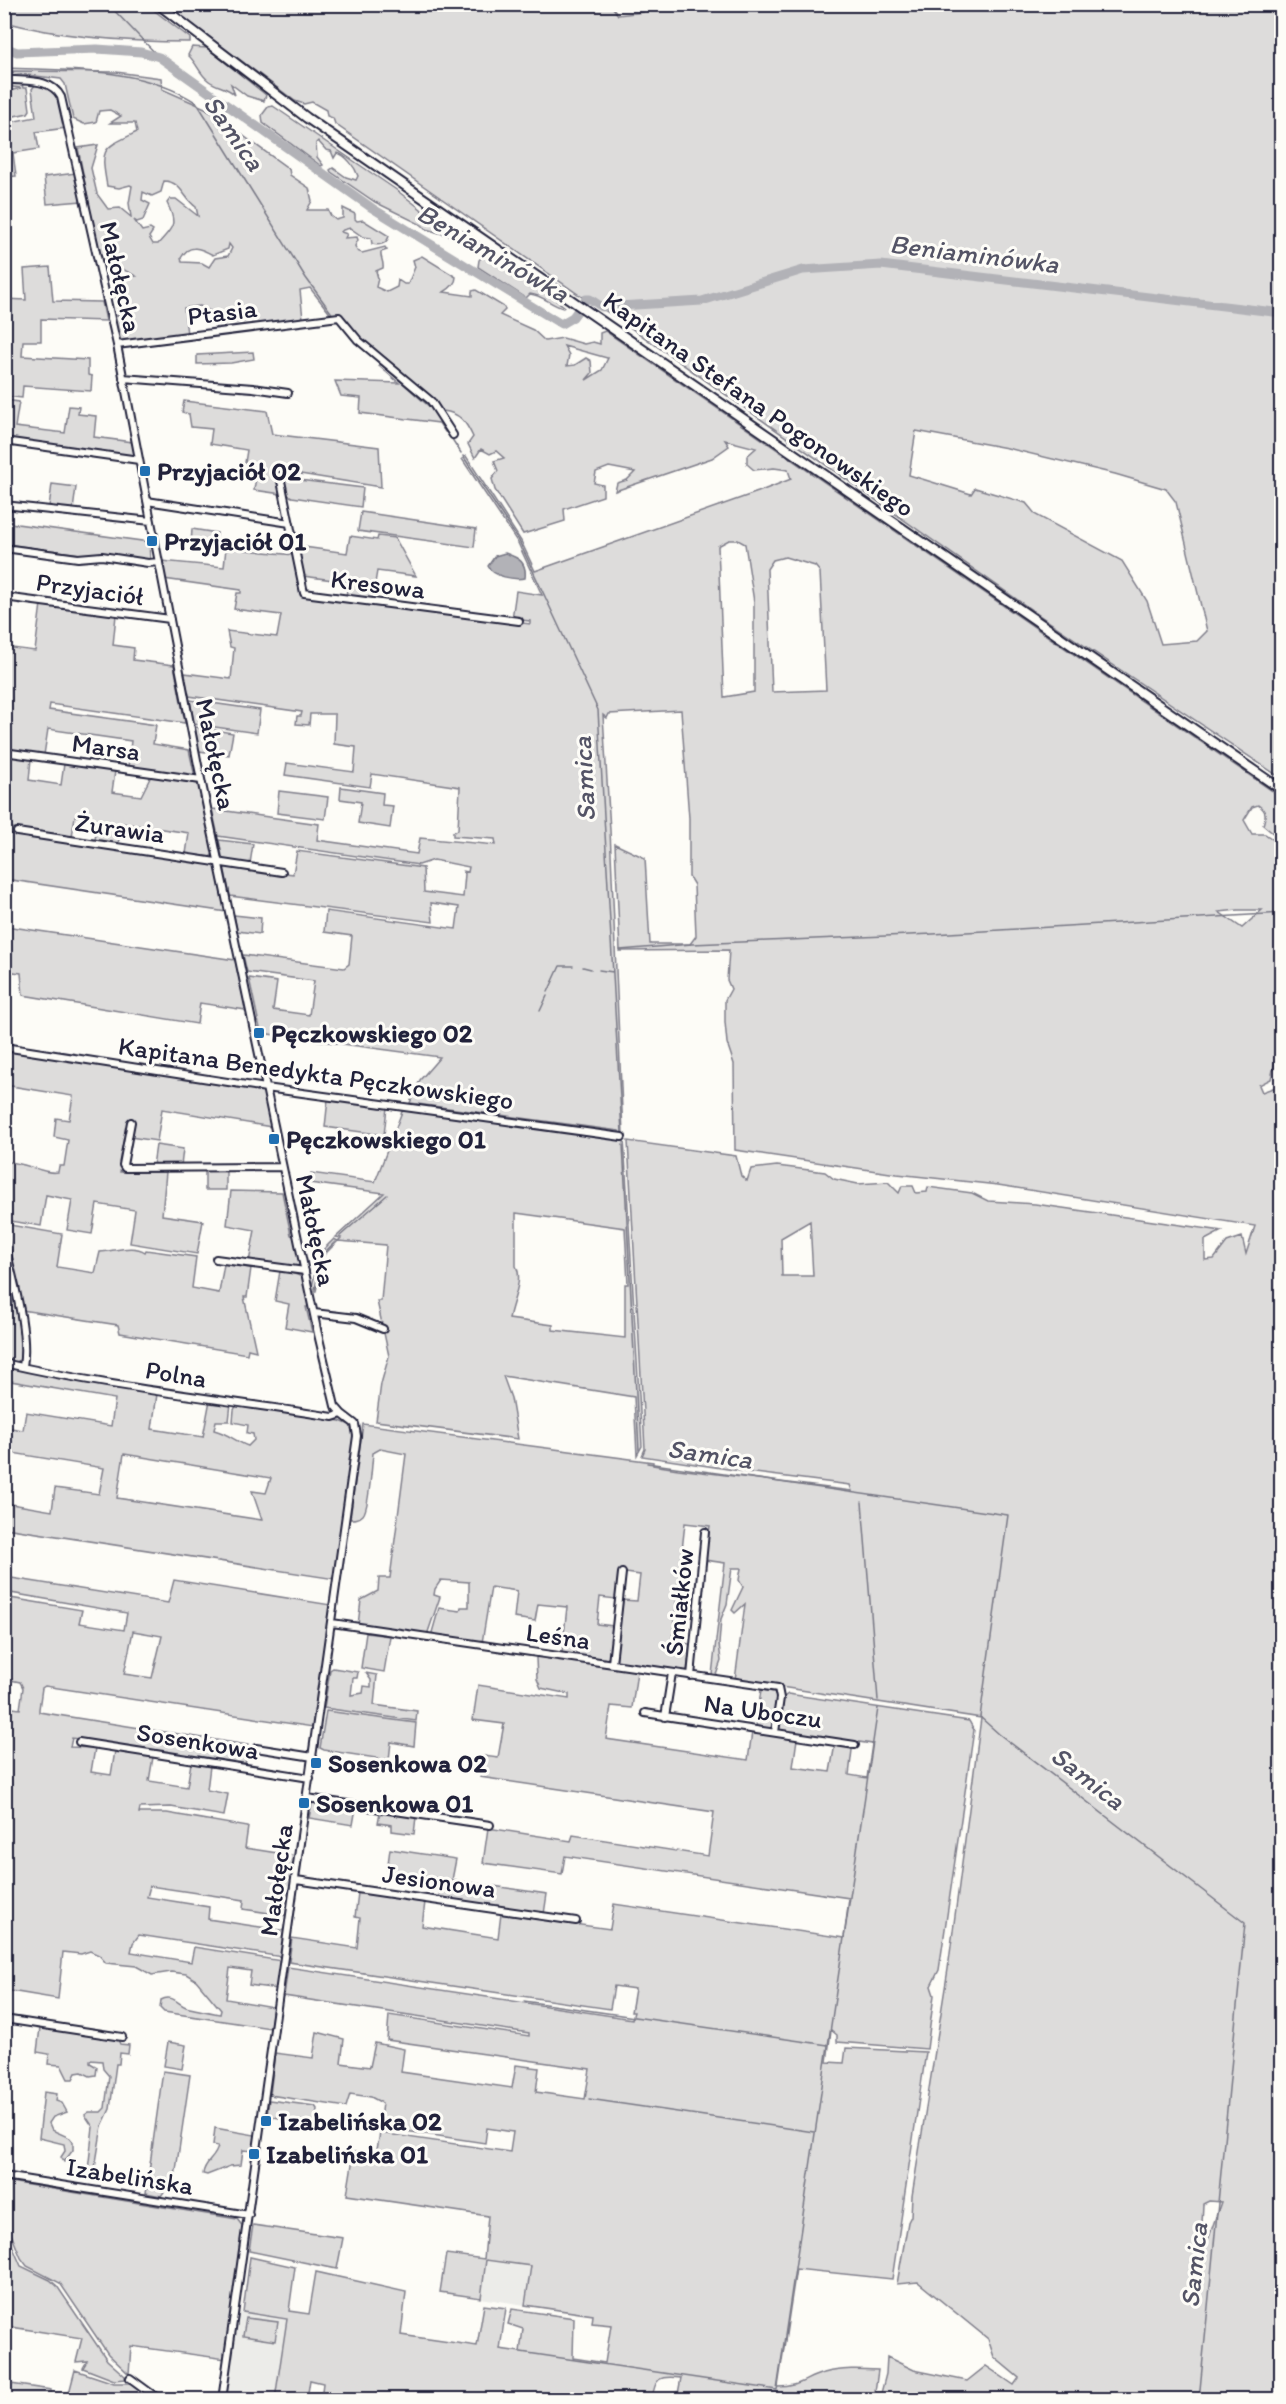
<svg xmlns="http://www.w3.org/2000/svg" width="1286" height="2404" font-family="Itim,sans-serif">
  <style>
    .built { fill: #ecece9 }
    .green { fill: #dddcdb; stroke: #807f8b; stroke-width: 1.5; fill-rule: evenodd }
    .water { fill: #b2b2b7; stroke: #787885; stroke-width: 1.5 }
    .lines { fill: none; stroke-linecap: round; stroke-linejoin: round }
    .stream { stroke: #787885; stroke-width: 1.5 }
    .river { stroke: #b2b2b7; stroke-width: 9 }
    .minor-casing { stroke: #22223b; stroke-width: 10 }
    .major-casing { stroke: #22223b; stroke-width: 12 }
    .minor { stroke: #fdfcf7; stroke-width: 6 }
    .major { stroke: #fdfcf7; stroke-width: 8 }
    .poi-dot { fill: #1f6fb2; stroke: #fdfcf7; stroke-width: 2 }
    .labels { text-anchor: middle; stroke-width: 6; stroke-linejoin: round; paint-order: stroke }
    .street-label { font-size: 26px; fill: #22223b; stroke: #fdfcf7 }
    .poi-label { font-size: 26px; font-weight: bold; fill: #22223b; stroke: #fdfcf7; text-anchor: start }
    .water-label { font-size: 27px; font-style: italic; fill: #545466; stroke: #fdfcf7 }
  </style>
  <rect width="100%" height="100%" fill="#fdfcf7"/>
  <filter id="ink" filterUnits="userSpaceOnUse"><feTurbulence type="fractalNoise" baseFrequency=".0167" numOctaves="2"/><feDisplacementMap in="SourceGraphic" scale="12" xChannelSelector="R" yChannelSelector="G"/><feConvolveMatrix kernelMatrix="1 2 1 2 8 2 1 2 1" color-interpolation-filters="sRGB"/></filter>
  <g filter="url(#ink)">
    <path class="built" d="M485 2260 532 2266 525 2305 481 2298Z
      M239 2312 288 2319 275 2399 226 2400Z"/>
    <path class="green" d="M4 5H147L190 38V42C128 42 64 38 5 22Z
      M611 5 618 15 643 12 646 4 1281 5V778L1039 615 611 314 585 299 335 124 333 118 327 116 326 110 312 102 304 104 295 101 167 5ZM916 431 1007 448 1115 474 1166 489 1176 502 1207 631 1197 641 1161 644 1147 601 1122 561 1036 515 1026 503 975 488 971 494 909 475Z
      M192 47 207 48 266 95 264 101 247 96 231 84 235 95C228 87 217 87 209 81 199 74 197 63 188 55Z
      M13 71 116 72 161 78 162 89 205 108 289 169 290 175 309 188 312 201 307 210H328L331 216 336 220 343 218V208L355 214V219L357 221 363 220 389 236C387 244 379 246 372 244L371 238 363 237 350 228 343 230 341 232 347 234 345 238 357 237 358 240 355 246 357 251 362 253 385 247 387 250 381 252C380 258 384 261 383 268L376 271 378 278 376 287 387 292 397 287 398 280 404 284H408L415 267 413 260 422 256 456 277C456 284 449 289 444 292L472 296V291L476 290 504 307 505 310 500 315 533 330 545 341 563 338 584 344 593 342 600 344V333L605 331 1281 797V840L1263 825C1266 815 1267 811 1258 805L1252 807 1244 820 1252 834H1265L1281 845V1034L1271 1079 1259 1085 1262 1092 1281 1085V2399L882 2400 880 2397 886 2374 887 2357 914 2370 967 2381 986 2366 1014 2385 1019 2378 994 2357 988 2339 918 2282 897 2284 908 2222 911 2216 912 2196 948 1969 981 1718 735 1680 745 1604 735 1613 732 1610 743 1587 739 1580 741 1568H732L727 1604 721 1619 719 1644 721 1661 716 1675H712L725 1563 705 1560 710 1526 685 1523 672 1641 690 1644 687 1671 617 1661 615 1658 622 1600 637 1601 640 1575 619 1572 616 1599 600 1597 597 1624 613 1626 609 1657 607 1659 562 1653 567 1607 538 1604 535 1621 514 1618 517 1591 491 1587 482 1643 431 1636 439 1608 460 1611 461 1607H469V1582L441 1580 435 1589 434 1595 440 1597 427 1635 358 1625 361 1600 378 1591 379 1578H390L406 1454 380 1449 373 1453C372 1464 369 1509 363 1515 359 1519 355 1519 350 1519L363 1424 653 1462V1465L678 1469 852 1491 850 1485 747 1472 642 1456 645 1449 628 1141 736 1156 741 1176 747 1181 751 1169 777 1166 825 1172 834 1179 858 1184 888 1182 899 1193 902 1186H913L916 1193 927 1192 928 1187 972 1193 988 1201 1035 1204 1222 1231 1205 1240V1260L1214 1259 1227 1242 1242 1237 1246 1254 1255 1226 998 1185 897 1174 735 1150 734 1064 727 1043 725 1022V1000L731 989 727 980 729 950 620 951 615 844 645 858 650 944H690L696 936 694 885 689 877V818L681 710 609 714 607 718 603 715 610 830 623 1133 620 1135 619 1131 410 1103 420 1080 440 1057 261 1033 249 978 277 982 273 1010 309 1015 314 981 247 972 243 955 344 968 349 964 352 936 324 932 326 911 456 929 459 907 431 903 433 922 230 896 224 866 293 874 297 851 423 868 424 892 463 897 465 874 463 871 468 872 469 867 434 860 419 865 218 836 212 809 319 824 317 840 417 854 420 838 496 845 495 839 453 836V832L458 830 460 787 372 774 370 787 285 775 287 763 354 772 356 747 334 744 335 714H310L309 725 296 724 297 716H301L302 712 189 696 184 673 231 679 234 648 230 647 227 631 277 637 281 615 234 609 237 593H241V590L164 579 162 561 224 567 226 548 294 555 302 596 530 624V621L512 619 516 591 542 595 518 543 462 459 466 456 521 541 535 571 758 492 791 479 788 470 774 468 754 470 747 464V456L756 448 725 440 729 446 712 458 615 491 617 483 627 480 635 472 609 467 596 472 594 483 603 485V496L564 509 565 521 523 534 495 490 492 479 498 471 494 461 504 458 496 451 490 454 481 449 475 458 468 444 473 437C466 422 460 413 443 411L353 332 340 313 332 316 310 288 300 290 303 319 216 330 214 313 200 306 184 308 187 334 119 341 114 316H118L116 298 118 289 123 288 122 278 136 276 118 267 115 258 100 260 78 148 98 145 91 168 97 194 108 209 120 208 131 217 129 203 132 186 130 185 119 188 107 186C100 147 102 149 137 132L135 123H110L121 116 110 110 99 111 96 122 84 124 73 119 65 84 61 79 10 73ZM164 181C181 181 184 199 196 207L198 216 176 199H170L167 203C178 225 173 227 158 244H153L149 237 153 231 150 229 142 231 134 220 137 222 143 220 150 204 142 200 143 192 152 196 161 192ZM229 244 232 248 228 256 215 258 209 267 202 263 182 262 181 258C189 243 200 248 213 255L228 249ZM564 346 607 358H608L602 370 586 380 592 373 591 361 586 358 575 365 567 366 569 355ZM729 540H738L745 544 754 602V692L724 697 718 546ZM785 557 815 566 820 572 826 690 772 692 767 569 773 560ZM1238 910H1262L1242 928 1219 912ZM810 1221 813 1276H782L781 1238ZM1209 2201 1221 2202 1209 2237 1202 2223 1203 2204Z
      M5 82 22 84 23 88H27L30 110 28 113 5 118V92L21 88 5 86Z
      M35 85C60 86 62 108 66 128L36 132 39 149 13 153 16 176 5 177V123L36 117 32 89Z
      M273 106 395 189 421 209 428 219 447 230 450 236 426 229 422 225 375 202 331 172 330 170 333 168 346 177 356 180 358 176C355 167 346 155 337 153L334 158 331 151 326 150 318 141 316 143 317 157 323 165 321 166 263 123 262 115 268 107Z
      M76 173 82 201 47 204 44 177Z
      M483 256C512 263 540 289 564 306L563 308C551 305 542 295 530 294L526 298 478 267 479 260Z
      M50 267 53 301 102 302 106 321 41 319V341H23L22 356 88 360V375L92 376 91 391 23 386 22 398 5 396V299L26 300 24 269Z
      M253 352 254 359 231 363 197 364V355Z
      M382 363 433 405 449 432H445L439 423 360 413 361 398 341 396 335 381 399 383 379 366Z
      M5 400 19 402 15 427 65 433 69 406 79 407 78 414 96 416 94 437 132 442 135 456 127 457 5 439Z
      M184 401 267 411 272 434 379 447 381 487 288 472 278 475 282 494 254 490 256 477 243 475 247 450 210 444 212 429 191 427 189 414 182 412Z
      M283 478 363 488 361 507 292 497 286 494Z
      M52 484 76 487 73 510 49 507Z
      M5 507H11L10 523 149 542 150 560 100 553 88 555 5 544Z
      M361 512 476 529 474 547 358 531Z
      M192 529 217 533 216 547 191 545Z
      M350 536 377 540 378 536 395 538 416 576 377 571 372 601 346 597 348 582 303 576 296 546 347 553Z
      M41 604 116 615 113 645 134 648 133 660 174 665 185 723 50 704 49 710 156 725 153 744 189 750 195 777 128 767 131 741 48 729 44 755 5 749V647L35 651Z
      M190 700 260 710 257 733 194 724Z
      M195 727 233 733 229 755 199 751Z
      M4 755 31 759 29 780 61 785 64 764 115 771 112 792 141 796 151 776 199 784 213 854 209 858 186 854 189 833 122 823 118 844 95 840 98 820 75 816 72 837 5 827Z
      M341 787 383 793 382 805 393 806 390 828 358 823 361 802 340 799Z
      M279 791 328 797 325 819 277 813Z
      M5 833 215 864 227 912 5 879Z
      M219 840 253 844 250 864 223 861Z
      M234 915 261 918 260 934 237 931Z
      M5 926 235 960 246 1010 200 1003 197 1024 23 995 21 973 6 971 5 977Z
      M4 1050 264 1091 272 1127 162 1109 157 1141 130 1137 132 1120H129L120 1172H166L162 1215 203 1221 197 1254 130 1243 135 1210 97 1204 92 1234 67 1230 72 1200 46 1195 41 1226 5 1220V1162C24 1161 44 1175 58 1172L59 1166H64L68 1140 54 1137 56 1118 69 1120 73 1096 5 1085Z
      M328 1099 387 1107 384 1135 325 1127Z
      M403 1109 624 1139 642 1446 637 1455 634 1397 503 1376 511 1398 518 1439 376 1421 381 1384 389 1356 377 1301H381L386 1245 338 1241 324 1255 316 1291H312V1286L320 1253 334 1239 338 1241 341 1238 336 1237 384 1193 310 1183 311 1173 375 1182ZM516 1213 625 1228 628 1284H625V1338L553 1330V1325L509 1319C511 1304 524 1280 516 1266Z
      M156 1145 183 1149 181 1166H153Z
      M205 1171H226V1190H205Z
      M231 1191 282 1192 291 1235 294 1236 301 1264 299 1267 249 1262 255 1230 227 1225Z
      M4 1224 62 1234 57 1267 95 1273 100 1252C114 1251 134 1244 145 1252L146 1250 196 1257 192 1288 219 1293 224 1264 251 1268 247 1297H244L256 1351 248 1349 247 1354 120 1333 118 1325 22 1310Z
      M4 1253C13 1288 20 1322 22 1358L15 1363 5 1361Z
      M280 1271C311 1276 304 1278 310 1307H306L312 1332 285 1327 289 1304 275 1301Z
      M5 1366 157 1394 152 1429 203 1437 210 1400 231 1403 229 1421H216L214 1430C227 1433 235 1441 248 1446L254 1440 253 1434 247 1433 248 1425 233 1422 234 1410 237 1404 340 1421 350 1425 354 1435 335 1579 5 1528V1503L52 1511 55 1488 99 1494 104 1468 6 1452 8 1435 5 1434 4 1427 23 1430 26 1412 111 1426 115 1399 5 1380ZM124 1454 271 1478 266 1493 252 1491 262 1520 117 1498Z
      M5 1577 168 1603 174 1580 331 1605 313 1727 45 1686 42 1688 39 1709V1712L248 1745 245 1765 72 1738 70 1747 95 1748 91 1772 111 1775 115 1751 153 1757 149 1781 187 1787 191 1763 210 1766 207 1790 228 1794 224 1816 171 1807 140 1808 139 1813H167L248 1827 245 1848 296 1856 288 1916 243 1909 244 1900 150 1886 147 1897 209 1907 208 1919 286 1931 282 1957 139 1935 133 1943 131 1952 191 1962 194 1947 282 1961 278 1989 249 1985 251 1971 230 1968 226 1999 273 2007 270 2028 164 2012 160 2008 161 2000C172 1994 177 2003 186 2007 192 2009 215 2013 220 2014L221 2010 196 1980 186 1974 171 1972 152 1975 136 1966 106 1963 99 1955 90 1951 81 1954 63 1952 58 1999 5 1990V1707L20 1709 23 1688 20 1682 5 1679 4 1625 8 1612 5 1611 4 1597 82 1610 79 1623 124 1630 127 1613 5 1592ZM133 1631 162 1636 152 1678 124 1674Z
      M366 1633 390 1636 384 1672 361 1668Z
      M540 1655 637 1671 632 1708 611 1706 606 1739 748 1760 752 1732 797 1739 793 1767 830 1772 835 1744 850 1746 852 1750 849 1775 867 1778 872 1744 779 1730 784 1697 788 1694 969 1721 974 1730 939 1970 931 1986 934 1995 927 2049 837 2042V2035L831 2030 827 2062 844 2063 846 2048 926 2052 892 2279 796 2269 778 2387C801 2387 806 2377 824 2373 841 2368 861 2369 878 2370L874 2399H677L681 2378C659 2375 655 2378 652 2399H321L323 2383 310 2380 307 2399H275L287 2319 243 2312 250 2257 295 2267 289 2311 309 2314 316 2272 406 2292 401 2335 477 2346 484 2305 506 2308 500 2349 520 2352 523 2329 508 2324 512 2309 574 2318 573 2358 605 2363 611 2325 592 2323 593 2315 525 2305 531 2266 486 2260 481 2298 440 2292 446 2254 484 2259 488 2216 347 2195 354 2152 376 2155 380 2133 510 2152 513 2132 487 2128 485 2143 379 2127 382 2103 371 2097 350 2094 346 2107 270 2095 275 2053 313 2058 317 2032 344 2039 341 2063 370 2067 375 2043 404 2049 401 2072 512 2088 516 2065 539 2068 536 2092 585 2099 590 2069 387 2040 389 2015 529 2036V2033L284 1996 288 1967 632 2019 634 2012H631L635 1989 614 1986 610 2009 289 1962 292 1938 357 1948 360 1918 355 1917 358 1893 425 1902 422 1926 498 1938 501 1914 610 1929 614 1904 844 1938 849 1898 565 1856 562 1874 483 1863 488 1828 571 1841 573 1835 708 1856 714 1812 480 1777 484 1756 498 1758 504 1724 473 1720 478 1685 569 1699V1694L541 1688 537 1679 536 1658Z
      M333 1668 358 1672 357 1678H353L351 1695 363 1693 364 1686 371 1687V1680L366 1673 377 1675 374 1705 417 1711 416 1721 324 1708 330 1670Z
      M761 1690 774 1692 777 1696 772 1729 756 1727Z
      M326 1711 416 1723 414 1746 391 1742 389 1760 324 1750 320 1748Z
      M312 1802 356 1808 353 1825 309 1818Z
      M380 1812 416 1817 414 1834 392 1831V1825L378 1823Z
      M390 1849 456 1859 452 1880 547 1894 544 1914 439 1899 441 1879 387 1871Z
      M40 2028 118 2040 120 2044 129 2045 128 2054 120 2053 119 2064H116L110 2109 102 2126 94 2174 88 2170 93 2127 85 2115 89 2112H101L105 2108 109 2076 103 2069 102 2061 90 2060V2063L97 2067 96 2075 90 2076 82 2072 76 2073 73 2079H68L61 2065 48 2064 49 2054 37 2052Z
      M168 2042 186 2045 182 2069 164 2066Z
      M163 2071 190 2075 175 2177 161 2196 146 2193Z
      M44 2092 57 2094 56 2101 62 2103 67 2112 53 2117 49 2123 52 2130 70 2138 73 2142V2150L64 2162 61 2157 65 2151 64 2144 39 2138Z
      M269 2100 315 2106 317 2109 315 2123 267 2116Z
      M215 2128 255 2135 254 2151 243 2150 241 2165 230 2166 207 2175 203 2174C204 2161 216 2159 218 2146L213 2145Z
      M4 2181 237 2219 244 2228 226 2359 131 2346 129 2374 108 2354 60 2283 27 2266 21 2258 9 2229 5 2210Z
      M253 2225 343 2238 337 2269 249 2251Z
      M5 2229 21 2266 50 2280 57 2286 107 2360 125 2376V2379L114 2380 83 2368 87 2361 76 2362 82 2338 5 2326Z
      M246 2318 278 2322 275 2341 243 2336Z
      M75 2370 114 2383H134L146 2392 145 2400 113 2399 69 2393Z
      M4 2383 51 2390 50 2399H5Z"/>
    <path class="water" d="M505 553C519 558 527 562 525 578 514 580 493 577 488 566L495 556Z"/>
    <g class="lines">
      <path class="stream" d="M108 4 159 57
        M4 68C69 71 141 66 197 103L306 278 333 315
        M337 320 355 341
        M359 345 378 362
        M381 364 432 409 447 431
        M450 436 461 453
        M463 456 519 541 598 710 622 1133
        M620 950 692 944 933 934 1282 913
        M583 967 591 969
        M599 970 613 972
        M548 992 560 966H573
        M540 1011 547 996
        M623 1145 639 1450
        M340 1236 387 1195
        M315 1289 323 1254 335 1242
        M647 1463 1008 1515 980 1717 999 1734 1245 1923 1199 2400
        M862 1502 878 1700
        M524 2001 828 2045
        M589 2099 814 2132
        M521 2352 777 2390 878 1708"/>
      <path class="river" d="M4 47 17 52 97 49 141 52 159 57 372 208 561 324 573 317 586 299H590L602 307 702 301 803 270 881 265 1282 313"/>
      <g class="minor-casing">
        <path id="minor" d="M4 79C24 82 51 77 61 97L117 345 198 765 318 1334 335 1406 342 1414 355 1424 357 1436 222 2400
          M117 345 339 317 358 340 431 401 453 435
          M123 378 253 388 288 393
          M4 441 139 460
          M280 476 304 593 519 621
          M147 501 290 523
          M4 505 151 521
          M4 548 78 558 102 556 148 563 159 562
          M4 597 170 619
          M4 752 201 780
          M17 832 282 872
          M4 1047 266 1088 622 1137
          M131 1122 123 1165 125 1168 282 1167
          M4 1240C12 1278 29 1329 23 1367
          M216 1259 305 1271
          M314 1313 356 1318 383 1329
          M4 1363C112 1388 223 1399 333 1417L342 1414
          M332 1623 778 1688 780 1698 775 1732
          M612 1663 622 1573
          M691 1676 705 1532
          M645 1713 855 1745
          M665 1717 672 1673
          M79 1742 310 1778
          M256 1748 313 1757
          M307 1798 490 1825
          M296 1880 576 1921
          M4 2019 122 2037
          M4 2176 249 2215
          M130 2378 160 2400"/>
      </g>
      <g class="major-casing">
        <path id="major" d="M158 4 307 118 1282 790"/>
      </g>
      <use href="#minor" class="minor"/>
      <use href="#major" class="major"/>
    </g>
  </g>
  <g class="poi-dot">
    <rect x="139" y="465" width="12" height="12" rx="3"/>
    <rect x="146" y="535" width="12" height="12" rx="3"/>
    <rect x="253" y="1027" width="12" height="12" rx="3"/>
    <rect x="268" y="1133" width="12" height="12" rx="3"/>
    <rect x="310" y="1757" width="12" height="12" rx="3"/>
    <rect x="298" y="1797" width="12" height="12" rx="3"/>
    <rect x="260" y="2115" width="12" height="12" rx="3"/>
    <rect x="248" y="2148" width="12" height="12" rx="3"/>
  </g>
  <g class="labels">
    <g class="street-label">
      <text transform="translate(121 277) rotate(77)" y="9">Małołęcka</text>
      <text transform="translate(222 312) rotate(-7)" y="9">Ptasia</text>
      <text transform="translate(759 404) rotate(35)" y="9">Kapitana Stefana Pogonowskiego</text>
      <text transform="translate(378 584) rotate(7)" y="9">Kresowa</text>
      <text transform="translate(90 589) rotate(8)" y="9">Przyjaciół</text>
      <text transform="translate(106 747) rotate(8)" y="9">Marsa</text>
      <text transform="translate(216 754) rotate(78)" y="9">Małołęcka</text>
      <text transform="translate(120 828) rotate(8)" y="9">Żurawia</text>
      <text transform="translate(316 1073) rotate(8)" y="9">Kapitana Benedykta Pęczkowskiego</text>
      <text transform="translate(316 1230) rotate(78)" y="9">Małołęcka</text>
      <text transform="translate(176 1374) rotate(9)" y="9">Polna</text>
      <text transform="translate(679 1602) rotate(-84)" y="9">Śmiałków</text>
      <text transform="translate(558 1636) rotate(8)" y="9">Leśna</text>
      <text transform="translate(763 1711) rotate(8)" y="9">Na Uboczu</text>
      <text transform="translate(198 1741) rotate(9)" y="9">Sosenkowa</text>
      <text transform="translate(276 1880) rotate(-82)" y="9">Małołęcka</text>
      <text transform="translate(439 1881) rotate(8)" y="9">Jesionowa</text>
      <text transform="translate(130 2176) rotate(9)" y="9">Izabelińska</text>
    </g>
    <g class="poi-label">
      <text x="157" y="480">Przyjaciół 02</text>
      <text x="164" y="550">Przyjaciół 01</text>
      <text x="271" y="1042">Pęczkowskiego 02</text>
      <text x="286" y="1148">Pęczkowskiego 01</text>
      <text x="328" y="1772">Sosenkowa 02</text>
      <text x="316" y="1812">Sosenkowa 01</text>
      <text x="278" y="2130">Izabelińska 02</text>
      <text x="266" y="2163">Izabelińska 01</text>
    </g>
    <g class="water-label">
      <text transform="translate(234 133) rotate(55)" y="9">Samica</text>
      <text transform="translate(493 253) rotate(30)" y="9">Beniaminówka</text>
      <text transform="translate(974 254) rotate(7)" y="9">Beniaminówka</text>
      <text transform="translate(584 779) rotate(-93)" y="9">Samica</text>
      <text transform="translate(710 1454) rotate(8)" y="9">Samica</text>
      <text transform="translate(1088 1778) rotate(38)" y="9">Samica</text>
      <text transform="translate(1194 2265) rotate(-84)" y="9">Samica</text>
    </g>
  </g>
  <rect width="1286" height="2404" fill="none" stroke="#fdfcf7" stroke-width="24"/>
  <rect x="12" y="12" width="1262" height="2380" fill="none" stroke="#22223b" stroke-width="2" filter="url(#ink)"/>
</svg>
